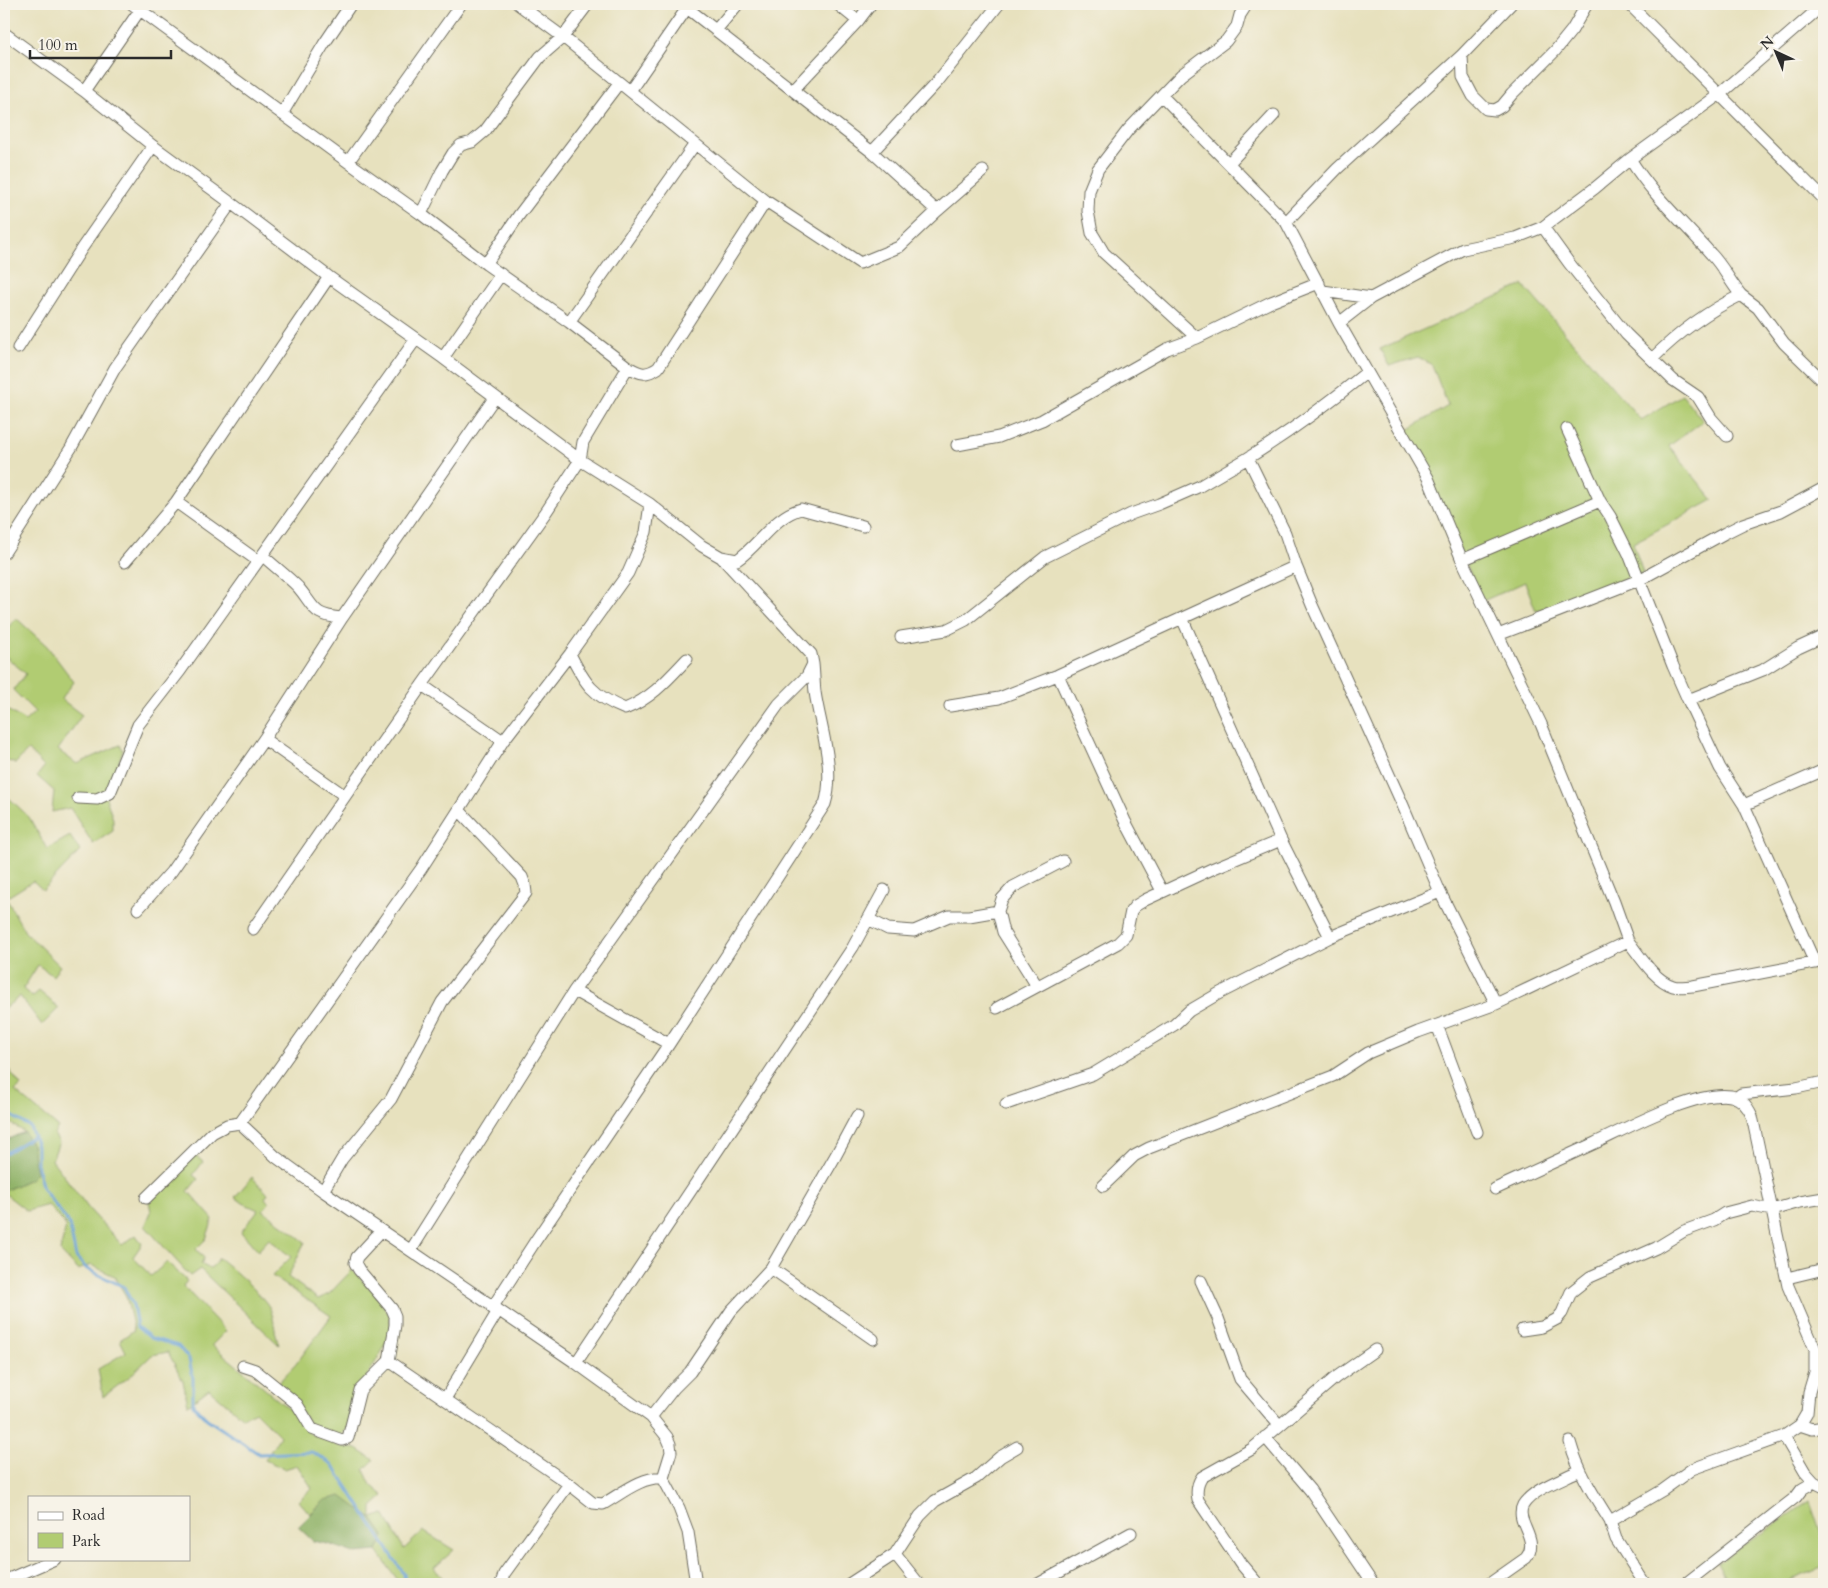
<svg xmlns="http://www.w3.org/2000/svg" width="1828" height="1588" font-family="Cardo,serif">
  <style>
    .green { fill: #b1cc72; stroke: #6e7c4e }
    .forest { fill: #8cb064; stroke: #5c6e48 }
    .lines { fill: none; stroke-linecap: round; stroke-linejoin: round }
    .stream { stroke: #67a0d6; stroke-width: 3 }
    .minor-casing { stroke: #6d6b5e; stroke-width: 13 }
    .minor { stroke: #fff; stroke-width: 11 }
  </style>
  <rect width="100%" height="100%" fill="#f7f3e8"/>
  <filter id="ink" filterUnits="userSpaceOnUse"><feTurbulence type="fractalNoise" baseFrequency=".02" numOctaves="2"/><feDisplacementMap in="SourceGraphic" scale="10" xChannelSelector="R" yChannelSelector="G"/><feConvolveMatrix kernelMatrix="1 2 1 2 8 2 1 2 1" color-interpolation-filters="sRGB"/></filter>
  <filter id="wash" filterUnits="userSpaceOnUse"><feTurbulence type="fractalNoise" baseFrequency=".0096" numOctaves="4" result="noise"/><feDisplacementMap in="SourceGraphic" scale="20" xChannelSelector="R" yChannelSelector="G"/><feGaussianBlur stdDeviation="1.12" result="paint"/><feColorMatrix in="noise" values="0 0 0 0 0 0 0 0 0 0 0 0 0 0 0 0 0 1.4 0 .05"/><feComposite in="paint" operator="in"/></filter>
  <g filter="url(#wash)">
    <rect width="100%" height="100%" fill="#e7e1be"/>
    <path class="green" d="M1523 285 1641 420 1682 395 1703 421 1669 446 1713 500 1633 543 1643 573 1536 611 1525 582 1483 601 1406 431 1448 406 1432 365 1418 357 1389 366 1380 349Z
      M16 618 47 646 74 682 61 699 82 715 58 750 77 764 120 745 123 750 112 781 104 792 113 819V831L93 844 70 808 52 812 54 791 37 776 44 767 28 750 15 764 13 762 6 761 4 756V711L6 709 25 721 35 712 13 690 26 674 4 655V632Z
      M9 798 29 817 47 849 70 836 80 851 43 890 33 881 6 898 25 932 60 966 53 976 38 965 23 989 32 997 39 991 59 1008 42 1025 20 996 4 1009V800Z
      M4 1063 21 1086 15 1091 58 1127 54 1134 59 1142 52 1160 89 1209 122 1245 136 1235 142 1244 133 1257 151 1276 167 1262 187 1281 183 1286 226 1331 212 1345 296 1415 309 1433 339 1446 357 1449 374 1460 364 1470 371 1485 384 1496 372 1507V1518L384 1514 404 1549 423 1531 454 1550 434 1568 448 1584H398L397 1579 377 1551 384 1536 372 1518 325 1500 310 1514 299 1501 312 1488 297 1465 285 1469 265 1460 280 1436 255 1411 243 1418 209 1389 188 1405 183 1381 168 1352 152 1355 129 1377 103 1397 98 1369 126 1352 120 1340 134 1330 126 1296 114 1276 91 1265 78 1270 60 1251 66 1226 48 1205 27 1211 4 1193V1191L30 1179 32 1145 24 1132 4 1119Z
      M194 1154 203 1162 193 1175 198 1179 188 1191 213 1219 206 1239 196 1249 204 1258 201 1264 210 1269 219 1258C230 1267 268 1299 271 1311 275 1322 274 1333 279 1345L200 1269 190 1276 145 1226 151 1212 149 1201Z
      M252 1177 268 1194 265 1198 269 1203 263 1210 305 1242 288 1277 318 1299 329 1294 352 1270 375 1293 389 1314 391 1328 384 1348 351 1403 348 1428 340 1436 311 1425 278 1383 296 1364 331 1316 272 1276 291 1257 269 1239 258 1251 241 1232 258 1210 243 1203 235 1197Z
      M1810 1501 1824 1542V1567L1781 1584H1728L1717 1563Z"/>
    <path class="forest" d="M24 1132 32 1145 36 1173 30 1179 4 1191V1141Z
      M341 1496 372 1519 384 1536 377 1551 354 1553 328 1544 313 1541 298 1527 325 1500Z"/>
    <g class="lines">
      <path class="stream" d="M4 1111 30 1127 37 1146V1167L43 1189 69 1224 76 1257 87 1269 124 1287 133 1305 137 1327 151 1338 178 1346 189 1359 193 1378V1405L207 1419 259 1454 312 1452 332 1464 404 1574 405 1584
        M4 1154 34 1136"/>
    </g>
  </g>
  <g filter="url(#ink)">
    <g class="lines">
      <g class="minor-casing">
        <path id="minor" d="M132 4 348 162 421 214 486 264 569 322 628 367 583 442 580 460 546 512 422 685 253 929
          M518 4 563 37 766 201 860 263 899 247 937 211 872 152 682 4
          M837 4 858 21
          M1247 4 1240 15 1237 26 1226 41 1181 75 1128 130 1098 169 1089 191 1088 211 1092 233 1104 253 1197 338 1271 302 1319 283
          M1629 4 1824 199
          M716 30 738 4
          M4 33 84 91 153 146 231 203 329 277 443 358 580 460 650 504 646 532 628 573 570 654 503 741 421 869 240 1123
          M1462 55 1463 77 1473 96 1486 109 1495 110 1502 106 1512 94 1555 51 1572 30 1587 4
          M793 90 858 21 871 4
          M84 91 144 4
          M630 91 687 8
          M1162 96 1286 222 1339 323 1428 478 1462 560 1541 724 1614 902 1628 941
          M282 114 324 44 351 4
          M872 152 938 81 999 4
          M1630 159C1653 196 1683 222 1711 254 1723 266 1730 282 1741 295
          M348 162 461 4
          M1229 163 1274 115
          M937 211 983 171
          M421 214 442 171 453 153 461 145 472 142 485 131 540 57 563 37 588 4
          M1286 222 1337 169 1462 55 1511 4
          M1543 227 1569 263 1626 334 1673 380 1698 397 1711 418 1727 436
          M486 264 519 215 619 83
          M1323 291 1371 298
          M569 322 695 144
          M1339 323 1371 298 1463 249 1515 238 1543 227 1595 188 1630 159 1720 94 1824 4
          M18 348 82 248 153 146
          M443 358 501 274
          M1652 359C1678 333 1708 311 1741 295L1758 308 1784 343 1824 382
          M628 367C641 374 645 376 658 368L766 201
          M1567 429 1600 501 1610 516 1629 554 1673 666 1688 700 1720 768 1744 805 1815 963
          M957 445 999 437 1042 420 1167 349 1197 338
          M1248 458C1290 432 1329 403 1367 372
          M176 502 258 561
          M650 504 702 546 721 557 737 560C759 545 774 516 801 509L863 526
          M4 553 71 448 115 368 231 203
          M263 556C274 566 287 576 298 587 316 608 311 615 342 618
          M1462 560 1600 501
          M125 562 176 502 329 277
          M1182 618 1281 840 1330 937
          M1498 635 1639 580 1725 533 1743 524 1781 511 1824 488
          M901 637 946 630 966 620 1045 557 1131 514 1159 504 1200 486 1248 458 1285 533 1296 566 1312 605 1401 801 1440 892 1496 1004
          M570 654C585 684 593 696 625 709 652 698 668 679 687 659
          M1058 675 1125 821 1162 891
          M422 685 503 741
          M1688 700 1763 670 1798 648 1824 636
          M950 706 999 698 1058 675 1296 566
          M264 739 345 796
          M78 798 97 799 110 793 138 725 180 671 416 339
          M1744 805 1824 770
          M138 909 171 872 264 739 342 618 495 397
          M868 919 888 929 914 931 949 916H969L998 911
          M1037 986 1003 932 998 911 1002 899 1013 887 1063 861
          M574 991 669 1044
          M997 1008 1118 943 1126 935 1131 911 1135 906 1145 900 1214 868 1281 840
          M1437 1025 1477 1132
          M1736 1098 1741 1094 1796 1088 1824 1082
          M1006 1104 1093 1074 1174 1025 1189 1011 1218 994 1330 937 1440 892
          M1103 1186 1134 1156 1149 1148 1333 1076 1368 1053 1418 1032 1496 1004 1628 941C1640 956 1654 980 1673 986 1679 988 1687 986 1693 986L1824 961
          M1495 1189C1528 1174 1562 1158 1595 1143 1627 1128 1697 1090 1731 1096 1741 1098 1748 1107 1752 1116L1788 1286 1815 1349V1372L1809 1392 1807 1413 1800 1425 1784 1436
          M323 1191 342 1159 391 1099 442 1002 526 893 525 885 522 877 459 810
          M146 1198 212 1133 227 1125 240 1123 276 1157 323 1191 576 1363 651 1417 667 1437 670 1444 671 1452 663 1478 679 1508 688 1532 696 1584
          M411 1250 574 991 779 704 807 676 813 664 811 654 721 557
          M771 1268 873 1339
          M1787 1278 1824 1269
          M1201 1281 1218 1318 1240 1379 1279 1425
          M492 1308 536 1240 669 1044 825 804C836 768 820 727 815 692 814 683 814 673 813 664
          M1522 1330 1542 1327 1557 1319 1562 1313 1571 1292 1590 1277 1656 1248 1684 1231 1714 1220 1725 1213 1752 1206 1772 1210 1800 1202 1824 1198
          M389 1361 569 1484 593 1503 603 1504C621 1494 642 1476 663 1478
          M576 1363 853 947 884 890
          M243 1366 255 1370 297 1404 312 1429 342 1440 348 1438 360 1390 389 1361 395 1325V1316L392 1309 359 1270 355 1263 357 1257 381 1231
          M445 1399 498 1311
          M651 1417 674 1388 690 1372 731 1311 771 1268 836 1155 857 1116
          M1800 1425 1812 1429 1824 1427
          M1265 1437 1310 1490 1373 1584
          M1570 1442C1578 1471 1594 1496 1610 1521
          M895 1554 919 1584
          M4 1581 55 1559
          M501 1584 504 1574 569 1484
          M849 1584 895 1554 920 1516 935 1501 976 1478 1000 1457 1017 1447
          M1038 1584 1131 1533
          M1258 1584 1241 1564 1198 1500C1196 1491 1197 1484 1202 1477L1252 1449 1335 1378 1375 1350
          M1489 1584 1526 1558C1541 1539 1514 1521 1523 1505 1533 1489 1563 1479 1580 1470
          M1645 1584 1616 1539 1610 1521 1663 1490 1692 1469 1784 1436 1805 1472 1814 1482
          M1685 1584 1796 1497 1802 1489 1814 1482 1824 1487"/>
      </g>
      <use href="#minor" class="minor"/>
    </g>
  </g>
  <rect width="1828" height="1588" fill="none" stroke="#f7f3e8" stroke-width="20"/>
  <rect x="28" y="1496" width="162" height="65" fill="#f7f3e8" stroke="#a5a39c"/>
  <rect x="38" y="1512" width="25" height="8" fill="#ffffff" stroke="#a5a39c"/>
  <text x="72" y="1520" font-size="15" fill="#2b2b2b">Road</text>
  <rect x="38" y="1533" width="25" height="15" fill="#b1cc72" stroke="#a5a39c"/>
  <text x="72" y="1546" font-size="15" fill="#2b2b2b">Park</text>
  <g transform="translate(1776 52) rotate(316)" stroke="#f7f3e8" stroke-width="4" paint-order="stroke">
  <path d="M0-4L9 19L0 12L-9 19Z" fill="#2b2b2b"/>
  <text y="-8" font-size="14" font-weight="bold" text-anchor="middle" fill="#2b2b2b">N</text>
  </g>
  <path d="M30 50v8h141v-8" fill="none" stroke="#2b2b2b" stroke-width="2.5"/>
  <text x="38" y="50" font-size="15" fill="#2b2b2b" stroke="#f7f3e8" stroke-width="4" paint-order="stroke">100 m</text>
</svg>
